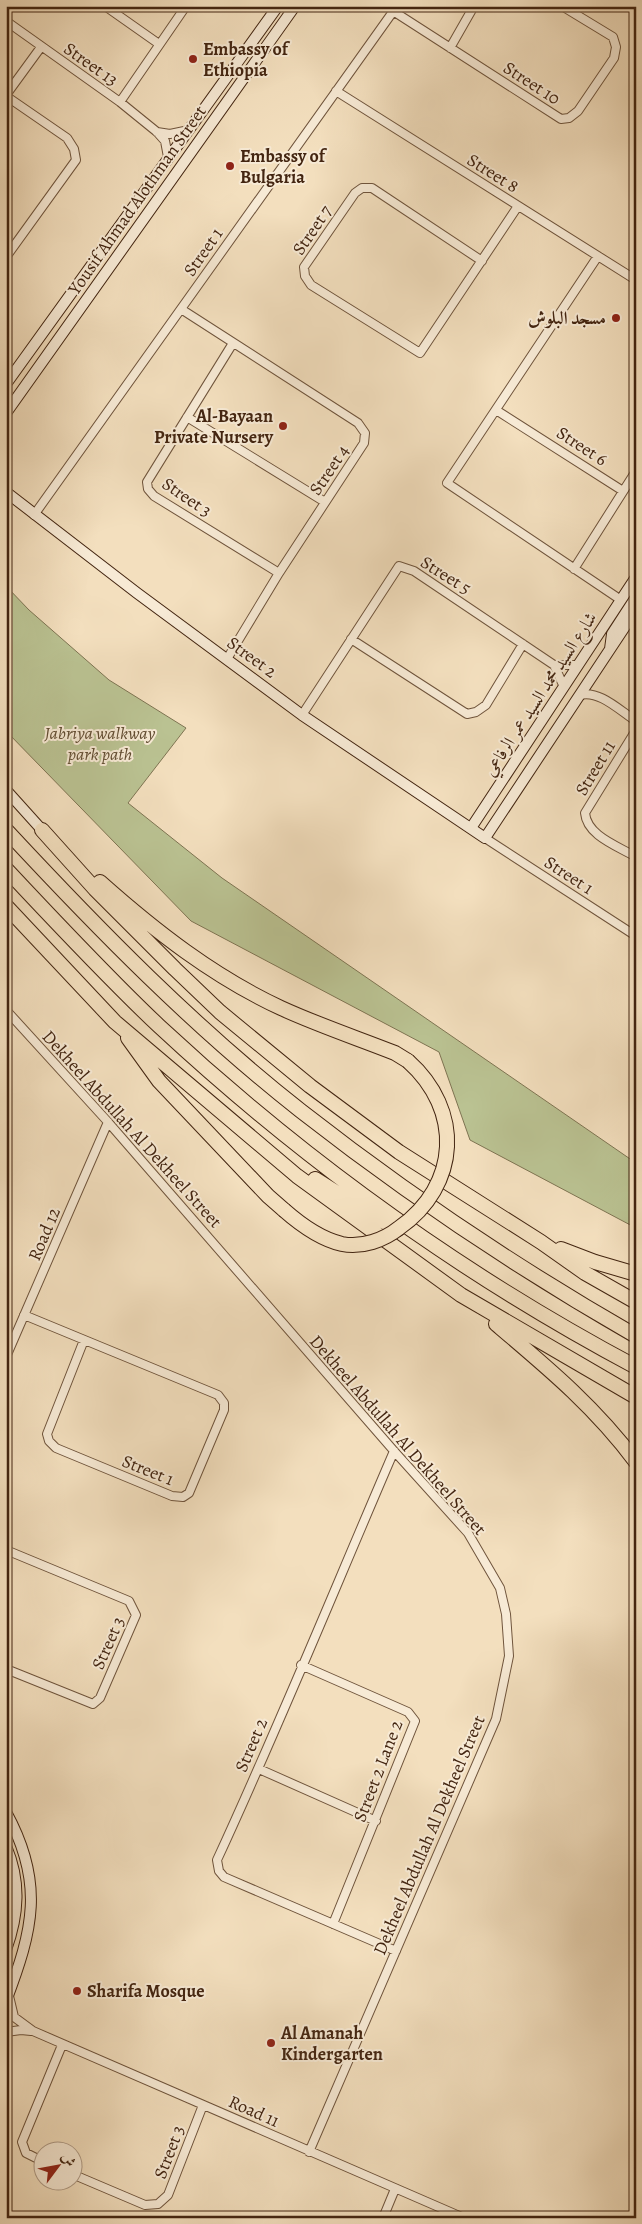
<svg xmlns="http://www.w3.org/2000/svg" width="642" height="2224" font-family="Alegreya,Amiri,serif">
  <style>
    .green { fill: #bac292; stroke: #7e7452 }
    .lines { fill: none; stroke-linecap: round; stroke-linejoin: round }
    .street-casing { stroke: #6f543c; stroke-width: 10 }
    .secondary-casing { stroke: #432511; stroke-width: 12 }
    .highway-casing { stroke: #432511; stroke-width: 16 }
    .street { stroke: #f7ead5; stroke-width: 8 }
    .secondary { stroke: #f7ead5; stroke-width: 10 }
    .highway { stroke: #f3dfbe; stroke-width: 14 }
    .highway-bridge-casing { stroke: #432511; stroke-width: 16; stroke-linecap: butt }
    .highway-bridge { stroke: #f3dfbe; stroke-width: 14 }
    .poi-dot { fill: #8f2418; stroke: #f7ead5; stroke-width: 2 }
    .labels { text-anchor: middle; stroke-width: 4; stroke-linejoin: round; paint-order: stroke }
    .poi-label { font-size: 18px; font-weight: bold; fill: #432511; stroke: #f7ead5; text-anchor: start }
    .street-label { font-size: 18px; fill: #432511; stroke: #f7ead5 }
    .park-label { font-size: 18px; font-style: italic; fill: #614c31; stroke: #f7ead5 }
  </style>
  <rect width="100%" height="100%" fill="#f3dfbe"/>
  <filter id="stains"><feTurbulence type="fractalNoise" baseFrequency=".004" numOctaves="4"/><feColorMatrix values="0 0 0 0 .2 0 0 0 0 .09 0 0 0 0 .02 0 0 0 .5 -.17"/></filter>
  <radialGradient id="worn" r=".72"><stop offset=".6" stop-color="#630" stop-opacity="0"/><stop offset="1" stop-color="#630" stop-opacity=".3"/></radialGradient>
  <path class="green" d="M6 586 29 610 109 680 186 728 128 803 222 878 636 1163V1228L470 1140 439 1052 191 921 6 731Z"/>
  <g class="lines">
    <g class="street-casing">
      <path id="street" d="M105 6 159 44
        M393 11 561 119 569 118 578 111 614 58 616 47 613 37 562 6
        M6 21 120 102 157 132 165 141 168 157
        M450 48 474 6
        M336 91 636 280
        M6 95 41 47
        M6 96 67 138 74 149 76 160 6 257
        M120 102 186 6
        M157 132 170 134 189 130
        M598 256 447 483 621 600
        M482 261 372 188H362L355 193 304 267 305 276 311 285 420 353 518 206
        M181 309 358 423 365 433 364 443 279 573 227 659
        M233 343 147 482 148 489 154 496 279 573
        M496 410 623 491
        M187 417 325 502
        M34 515 397 6
        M574 569 636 471
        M351 639 467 714 476 712 486 705 523 644
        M554 665 564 687
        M580 695C600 690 620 711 636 721
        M302 715 399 566 414 571 554 665H578
        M636 730 585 813C587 836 618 846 636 857
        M485 838 636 936
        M6 1010 108 1122 394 1451 468 1533 500 1588 506 1614 509 1656 496 1719 309 2152
        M24 1315 218 1395 224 1403V1410L189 1493 183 1497 172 1496 56 1448 49 1441 47 1434 84 1340
        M6 1357 108 1122
        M394 1451C335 1588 279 1726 217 1860L219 1871 224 1877 396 1951
        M6 1550 129 1601 136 1615 100 1698 93 1704 6 1669
        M301 1665 408 1712 415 1721 333 1924
        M259 1769 376 1821
        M9 1996 14 2017 33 2031 464 2218
        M6 2032 21 2030 31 2031
        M42 2161 26 2153 22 2142 62 2045
        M72 2174 145 2205 158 2204 168 2195 203 2105
        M383 2218 395 2189"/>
    </g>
    <g class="secondary-casing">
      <path id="secondary" d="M6 384 278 6
        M6 413 295 6
        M6 492 137 593 302 715 485 838 636 610
        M610 649 612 634 636 597
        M6 790 42 830
        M471 828 636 577
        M6 1812C45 1883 33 1930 6 2001
        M6 1846C21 1881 19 1914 6 1950"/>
    </g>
    <g class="highway-casing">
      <path id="highway" d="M6 830C99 930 194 1027 301 1111 407 1194 519 1269 636 1336
        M42 830 95 889 175 969 220 1012 310 1086 399 1152 541 1242 585 1273 636 1302
        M6 869C56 922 106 976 159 1026 302 1159 463 1275 636 1367
        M100 882C155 931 214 977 281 1008 318 1025 357 1038 395 1053L408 1061
        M6 906 115 1022 297 1176 461 1295 636 1397
        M128 1038 159 1081 268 1196 284 1210
        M315 1179 373 1216 398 1229
        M561 1249 595 1262 636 1274
        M496 1324C548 1368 595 1407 636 1462"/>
    </g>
    <use href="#street" class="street"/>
    <use href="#secondary" class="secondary"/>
    <use href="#highway" class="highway"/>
    <g class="highway-bridge-casing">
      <path id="highway-bridge" d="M284 1210C301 1225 320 1239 342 1244 362 1248 384 1240 399 1228 460 1185 463 1110 408 1061"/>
    </g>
    <use href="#highway-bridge" class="highway-bridge"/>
  </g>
  <g class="poi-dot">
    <circle cx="193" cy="59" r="5"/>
    <circle cx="230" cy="166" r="5"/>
    <circle cx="616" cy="318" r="5"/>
    <circle cx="283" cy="426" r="5"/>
    <circle cx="77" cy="1991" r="5"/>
    <circle cx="271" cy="2043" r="5"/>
  </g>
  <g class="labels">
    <g class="poi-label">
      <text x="203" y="55">Embassy of<tspan x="203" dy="21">Ethiopia</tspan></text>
      <text x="240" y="162">Embassy of<tspan x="240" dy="21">Bulgaria</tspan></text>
      <text x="606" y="324" text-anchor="end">مسجد البلوش</text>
      <text x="273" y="422" text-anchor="end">Al-Bayaan<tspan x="273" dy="21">Private Nursery</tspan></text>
      <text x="87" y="1997">Sharifa Mosque</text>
      <text x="281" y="2039">Al Amanah<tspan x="281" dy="21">Kindergarten</tspan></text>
    </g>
    <g class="street-label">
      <text transform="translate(91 64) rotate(35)" y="6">Street 13</text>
      <text transform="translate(532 83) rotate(33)" y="6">Street 10</text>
      <text transform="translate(493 173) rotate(32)" y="6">Street 8</text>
      <text transform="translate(137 200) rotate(-55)" y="6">Yousif Ahmad Alothman Street</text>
      <text transform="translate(312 230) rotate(-56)" y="6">Street 7</text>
      <text transform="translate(203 252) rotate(-55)" y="6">Street 1</text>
      <text transform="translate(582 446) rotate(33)" y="6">Street 6</text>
      <text transform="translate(329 470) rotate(-56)" y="6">Street 4</text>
      <text transform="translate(187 497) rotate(34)" y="6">Street 3</text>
      <text transform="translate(446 575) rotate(32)" y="6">Street 5</text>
      <text transform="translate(252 657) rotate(36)" y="6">Street 2</text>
      <text transform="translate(540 694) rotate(-57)" y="6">شارع السيد محمد السيد عمر الرفاعي</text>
      <text transform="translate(595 768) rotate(-59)" y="6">Street 11</text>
      <text transform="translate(569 875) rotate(33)" y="6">Street 1</text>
      <text transform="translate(132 1129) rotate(48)" y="6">Dekheel Abdullah Al Dekheel Street</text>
      <text transform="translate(44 1234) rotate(-67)" y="6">Road 12</text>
      <text transform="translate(398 1435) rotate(49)" y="6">Dekheel Abdullah Al Dekheel Street</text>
      <text transform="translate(148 1470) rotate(22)" y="6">Street 1</text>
      <text transform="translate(108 1643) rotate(-66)" y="6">Street 3</text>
      <text transform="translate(251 1745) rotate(-67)" y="6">Street 2</text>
      <text transform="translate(378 1771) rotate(-69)" y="6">Street 2 Lane 2</text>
      <text transform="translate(429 1835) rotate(-67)" y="6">Dekheel Abdullah Al Dekheel Street</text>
      <text transform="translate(254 2111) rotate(24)" y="6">Road 11</text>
      <text transform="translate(169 2152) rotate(-69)" y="6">Street 3</text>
    </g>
    <g class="park-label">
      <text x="100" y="739">Jabriya walkway<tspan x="100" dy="21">park path</tspan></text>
    </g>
  </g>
  <rect width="642" height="2224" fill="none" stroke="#f3dfbe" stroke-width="25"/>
  <rect x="8" y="8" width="627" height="2209" fill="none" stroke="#432511" stroke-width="2.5"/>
  <rect x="12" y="12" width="617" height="2199" fill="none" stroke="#432511"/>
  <g transform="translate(58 2166) rotate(58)"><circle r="24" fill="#f7ead5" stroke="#af9b87"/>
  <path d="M0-4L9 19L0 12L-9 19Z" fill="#8f2418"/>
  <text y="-8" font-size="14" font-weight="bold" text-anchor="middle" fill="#432511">ش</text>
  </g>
  <rect width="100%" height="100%" filter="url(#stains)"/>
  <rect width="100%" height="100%" fill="url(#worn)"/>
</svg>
